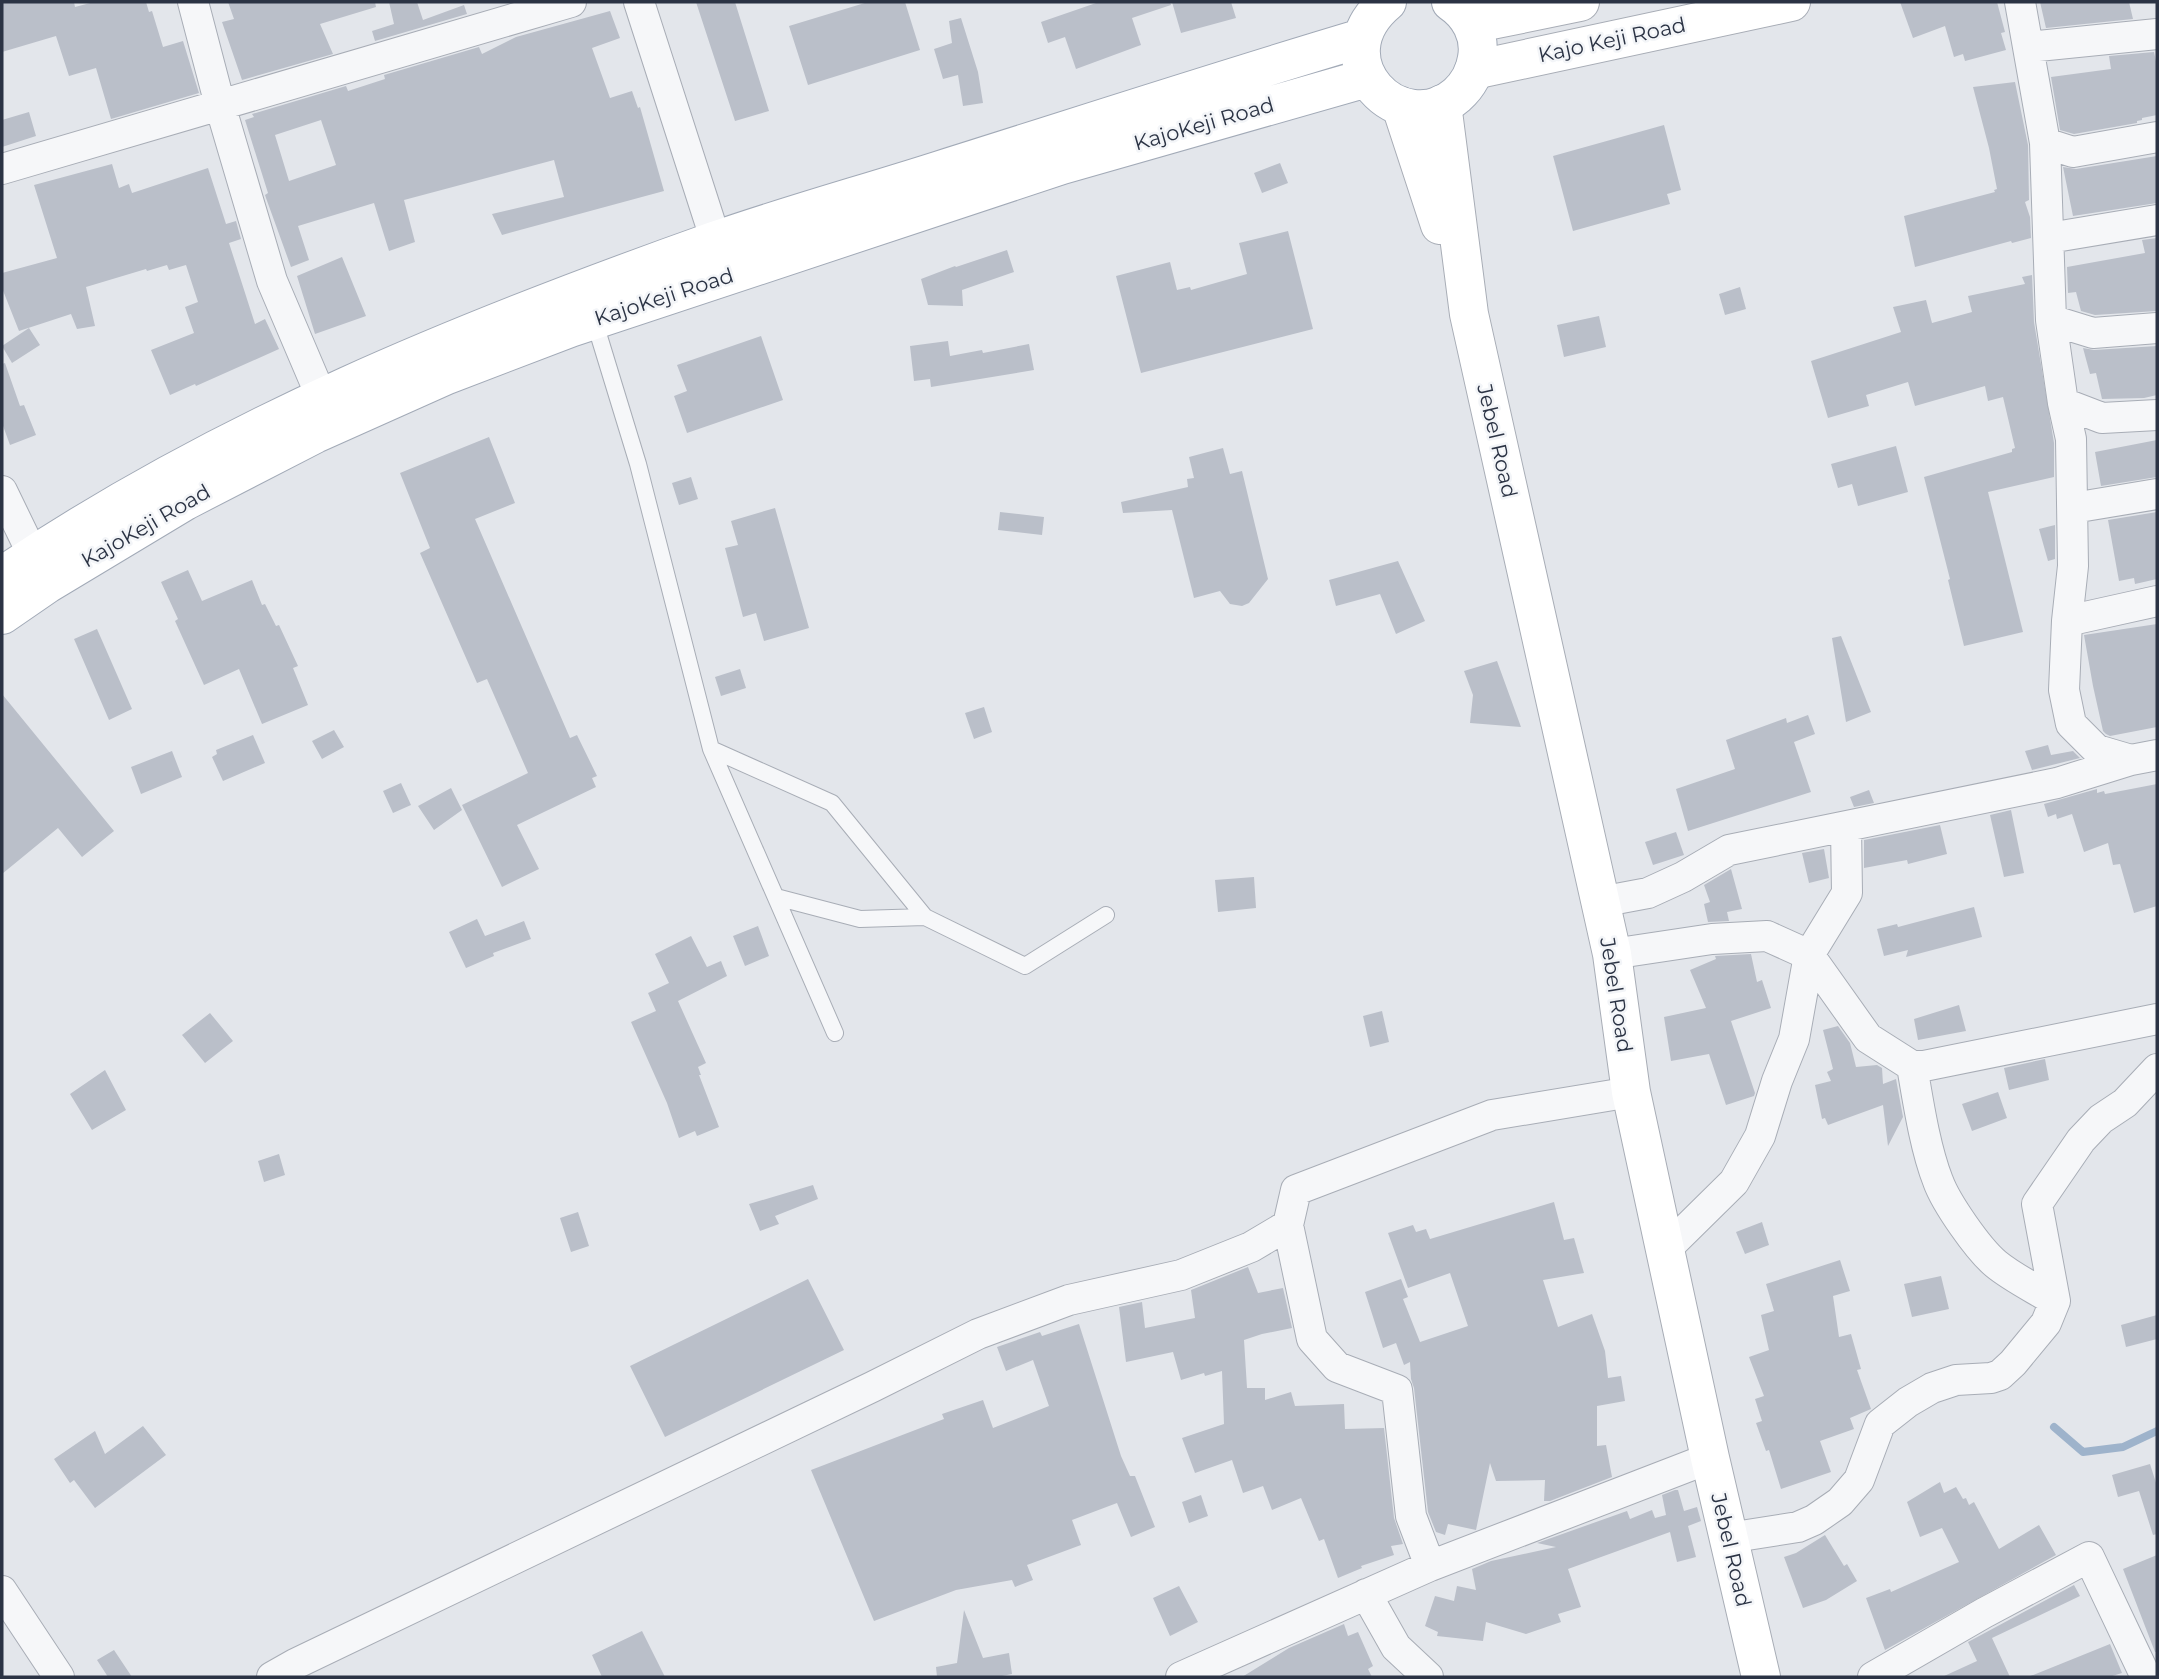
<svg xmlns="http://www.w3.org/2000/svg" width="2159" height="1679" font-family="Montserrat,sans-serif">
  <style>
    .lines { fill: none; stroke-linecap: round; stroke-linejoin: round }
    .stream { stroke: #9eb3cb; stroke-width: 8 }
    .building { fill: #babfc9; fill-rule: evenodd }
    .lane-casing { stroke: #a8adb6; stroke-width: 18 }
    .street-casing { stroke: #a8adb6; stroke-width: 32 }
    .secondary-casing { stroke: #a8adb6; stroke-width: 40 }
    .primary-casing { stroke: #a2aab7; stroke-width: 40 }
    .lane { stroke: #f6f7f9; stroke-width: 16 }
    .street { stroke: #f6f7f9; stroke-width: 30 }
    .secondary { stroke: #fff; stroke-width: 38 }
    .primary { stroke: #fff; stroke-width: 38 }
    .labels { text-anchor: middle; stroke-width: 5; stroke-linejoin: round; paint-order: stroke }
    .street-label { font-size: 21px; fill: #2b3344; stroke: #f3f5f8 }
  </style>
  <rect width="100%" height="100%" fill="#e3e6eb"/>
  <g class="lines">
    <path class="stream" d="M2054 1427 2083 1452 2123 1447 2157 1431"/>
  </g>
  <path class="building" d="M2 2H74L75 7 94 2H146L149 12 152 11 163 47 183 41 199 93 111 119 96 68 69 76 56 36 2 52Z
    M228 2H375L376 7 320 24 333 54 242 80 222 22 234 19Z
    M389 2H417L423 20 464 5 467 14 375 41 372 31 394 24Z
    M696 2H735L769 111 735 121Z
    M868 2H905L920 50 808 85 789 26Z
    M1099 2H1170L1171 5 1132 18 1141 45 1076 69 1065 37 1048 43 1041 22Z
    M1172 2H1231L1236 18 1181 33Z
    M1900 2H1997L2005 32 2001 33 2006 50 1965 61 1963 54 1954 57 1945 26 1913 38Z
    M2040 2H2129L2133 19 2046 28Z
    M610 11 620 38 592 48 610 98 632 91 638 108 640 107 664 191 502 235 492 214 564 197 554 160 404 200 415 242 389 251 374 203 298 226 309 260 291 267 266 198 265 195 268 193 245 120 254 117 252 114 346 86 348 91 385 79 384 75 479 47 482 54 516 37ZM321 120 336 165 289 181 275 135Z
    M961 18 978 72 983 103 963 106 958 75 943 79 934 49 952 43 949 21Z
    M2154 52 2157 66V115L2142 118V120L2137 121V123L2074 134 2060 130 2051 77 2111 69 2109 56Z
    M2015 82 2028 145 2029 200 2025 202 2030 217 2031 238 2012 243 2011 241 1915 267 1904 216 1995 192 1994 190 1997 189 1989 148 1973 87Z
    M29 112 36 136 2 147V120Z
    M1664 125 1681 190 1667 194 1670 204 1573 231 1553 156Z
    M2157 156V203L2073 216 2063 167 2076 169Z
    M1280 163 1288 183 1262 193 1254 173Z
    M112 164 119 188 129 184 132 193 208 168 226 224 236 221 241 239 229 243 255 324 265 319 279 349 196 386 195 384 170 395 151 350 194 333 185 307 198 302 186 265 169 270 167 265 147 271 146 269 86 287 95 326 77 329 71 314 19 331 2 288V273L57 258 34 185Z
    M1288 231 1313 329 1141 373 1116 276 1170 262 1177 290 1190 287 1191 290 1247 274 1239 243Z
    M2157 238V311L2095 315 2081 311 2076 292 2068 293 2067 267 2145 253 2142 240Z
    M1007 250 1014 272 962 290 963 306 928 305 921 279 955 266 956 267Z
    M342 257 366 316 315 334 297 276Z
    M2032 275 2034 322 2054 443V477L1988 492 2023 632 1964 646 1948 580 1950 579 1924 477 2012 452V449L2015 448 2003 397 1988 401 1985 386 1915 406 1908 382 1866 395 1869 406 1828 418 1811 361 1901 332 1893 307 1926 300 1932 323 1972 312 1968 296 2025 284 2022 277Z
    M1740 287 1746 309 1725 315 1719 294Z
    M1599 316 1606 347 1564 357 1557 325Z
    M29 328 40 345 12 363 2 346Z
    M761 336 783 400 687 433 674 396 687 391 677 365Z
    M948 341 950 356 982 350 983 353 1029 344 1034 370 931 387 930 379 914 381 910 346Z
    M2157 346V395L2144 398 2102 399 2096 373 2090 374 2083 348 2094 350Z
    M5 363 20 406 24 405 36 435 10 445 2 423V364Z
    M489 437 515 503 475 519 570 738 577 735 597 776 592 778 596 787 517 825 539 869 502 887 462 805 528 773 487 679 477 683 420 553 430 548 400 473Z
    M2157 440V477L2101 486 2095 452Z
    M1896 446 1908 492 1858 506 1852 484 1838 488 1831 464Z
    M1223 448 1230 474 1242 471 1268 579 1249 603 1242 606 1230 604 1220 591 1194 598 1172 510 1123 513 1121 502 1188 487 1187 479 1194 478 1189 457Z
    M691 477 698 499 679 505 672 483Z
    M775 508 809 628 764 641 756 613 743 617 725 548 738 545 731 521Z
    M1000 512 1044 517 1042 535 998 530Z
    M2157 512V579L2135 584 2134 578 2119 581 2108 520Z
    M2055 525V559L2048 561 2039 529Z
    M1398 561 1425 621 1396 634 1380 594 1336 606 1329 580Z
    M188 570 202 601 252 580 262 605 265 604 276 626 279 625 298 666 293 668 308 705 262 724 239 669 204 685 175 621 178 619 161 582Z
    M2157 624V727L2110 736 2106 734 2103 731 2093 686 2084 635Z
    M97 629 132 709 109 720 74 639Z
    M1841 636 1871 712 1846 722 1832 638Z
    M1497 661 1521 727 1470 723 1473 695 1464 671Z
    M740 669 746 688 721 696 715 677Z
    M2 694 114 831 82 857 58 828 2 874Z
    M984 707 992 732 974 739 965 713Z
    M1808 715 1815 734 1794 742 1811 792 1688 831 1676 789 1735 769 1726 740 1786 718 1787 723Z
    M334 730 344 747 322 759 312 741Z
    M253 735 265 763 223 781 212 757 217 754 216 750Z
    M2048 745 2051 755 2073 751 2080 758 2032 770 2025 751Z
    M172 751 182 777 141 794 131 767Z
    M401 783 411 805 393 813 383 791Z
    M2157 784V906L2134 913 2120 864 2113 865 2108 843 2084 852 2072 814 2057 819 2056 814 2048 817 2044 804 2097 789V793L2104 791 2105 794Z
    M451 788 462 810 434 830 418 806Z
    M1869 790 1874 803 1854 807 1850 797Z
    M2011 810 2024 873 2004 877 1990 815Z
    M1940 825 1947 854 1908 864 1907 860 1864 868V840Z
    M1676 832 1684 855 1653 865 1645 842Z
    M1824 849 1829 878 1809 883 1802 853Z
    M1731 869 1742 909 1727 912 1729 921 1708 922 1704 904 1710 902 1704 885Z
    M1254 877 1256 908 1218 912 1215 880Z
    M1974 907 1982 937 1906 957 1908 950 1884 956 1877 929 1897 924 1898 927Z
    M477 919 485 936 524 921 531 939 493 953 494 956 466 968 449 932Z
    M758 926 769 956 745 966 733 936Z
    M691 936 707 967 721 961 727 976 678 1001 706 1063 698 1067 701 1075H699L719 1127 697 1136 695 1131 679 1138 667 1103 631 1022 656 1011 648 993 669 983 655 954Z
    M1751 954 1757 982 1762 980 1771 1008 1731 1021 1755 1093 1754 1096 1726 1105 1709 1054 1671 1061 1664 1017 1706 1008 1690 970 1716 959 1715 956Z
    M1959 1005 1966 1031 1918 1040 1914 1019Z
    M1382 1011 1389 1042 1370 1047 1363 1016Z
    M210 1013 233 1041 205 1063 182 1035Z
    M1838 1026 1850 1043 1856 1067 1877 1065 1882 1068 1883 1084 1896 1079 1903 1117 1888 1146 1883 1105 1828 1125 1825 1118 1822 1119 1815 1085 1831 1081 1827 1072 1833 1069 1823 1030Z
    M2045 1059 2049 1080 2009 1090 2004 1068Z
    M105 1070 126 1110 92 1130 70 1094Z
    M1998 1092 2007 1118 1972 1131 1962 1104Z
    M279 1154 285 1175 264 1182 258 1161Z
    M813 1185 818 1199 775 1216 779 1224 760 1231 749 1204Z
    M1554 1202 1564 1240 1574 1238 1584 1273 1543 1280 1558 1327 1592 1314 1605 1351 1608 1378 1621 1376 1625 1401 1597 1406V1446L1606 1445 1612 1477 1550 1501H1544L1545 1480 1496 1481 1490 1463 1476 1530 1448 1524 1445 1535 1436 1532 1428 1512 1414 1388 1411 1379 1410 1362 1404 1365 1396 1343 1383 1348 1365 1292 1401 1279 1408 1297 1403 1299 1420 1342 1468 1326 1450 1273 1408 1288 1388 1233 1413 1225 1416 1232 1426 1229 1430 1239Z
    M578 1212 589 1246 571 1252 560 1218Z
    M1762 1222 1769 1245 1745 1254 1736 1232Z
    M1840 1260 1850 1291 1833 1296 1839 1337 1851 1334 1861 1369 1857 1370 1871 1409 1850 1418 1854 1429 1820 1441 1831 1472 1781 1489 1769 1450 1766 1451 1756 1423 1762 1421 1755 1399 1764 1396 1749 1357 1769 1350 1761 1315 1774 1311 1766 1284Z
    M1248 1267 1258 1293 1283 1288 1292 1328 1262 1334 1244 1340 1247 1388H1265V1400L1291 1392 1295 1406 1344 1404 1345 1429 1384 1428 1394 1518 1403 1544 1391 1546 1394 1555 1361 1566 1362 1568 1338 1578 1324 1539 1319 1541 1301 1498 1272 1510 1263 1486 1243 1493 1232 1460 1195 1473 1182 1438 1224 1424 1222 1371 1205 1376 1204 1373 1181 1380 1173 1352 1126 1362 1119 1307 1142 1302 1145 1328 1195 1318 1191 1290Z
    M1941 1276 1949 1309 1912 1317 1904 1284Z
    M808 1279 844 1350 665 1437 630 1366Z
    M2157 1315V1339L2126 1347 2121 1325Z
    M1079 1324 1121 1456 1130 1476H1135L1155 1527 1131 1537 1117 1503 1072 1520 1081 1545 1027 1565 1033 1580 1015 1587 1012 1580 956 1590 874 1621 811 1470 944 1419 942 1414 983 1400 993 1428 1049 1406 1033 1360 1006 1371 997 1347 1040 1332 1042 1336Z
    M143 1426 166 1455 95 1508 74 1480 70 1483 54 1459 95 1431 105 1454Z
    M2150 1464 2157 1486V1534L2153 1535 2139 1491 2118 1497 2112 1475Z
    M1940 1482 1944 1493 1956 1487 1963 1499 1966 1498 1969 1505 1974 1502 1999 1549 2039 1525 2056 1555 1885 1650 1866 1598 1890 1589 1891 1592 1959 1562 1942 1528 1920 1537 1907 1502Z
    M1675 1490H1678L1684 1511 1697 1507 1701 1521 1688 1526 1696 1557 1677 1562 1670 1532 1568 1569 1581 1607 1558 1614 1561 1622 1526 1634 1486 1622 1483 1641 1437 1636 1438 1632 1425 1626 1435 1596 1454 1601 1457 1586 1476 1590 1472 1569 1491 1561 1556 1547 1537 1543 1627 1511 1630 1519 1652 1510 1655 1518 1666 1515 1662 1495Z
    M1201 1495 1208 1516 1189 1523 1182 1502Z
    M1825 1535 1844 1566 1847 1564 1857 1581 1826 1600 1803 1608 1784 1557 1796 1553Z
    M2157 1555V1652H2155L2123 1569Z
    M2074 1585 2080 1596 1992 1638 2010 1677H1942L1977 1661 1968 1642Z
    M1179 1586 1198 1622 1170 1636 1153 1598Z
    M964 1610 983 1658 1009 1653 1012 1674 997 1677H937L936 1667 957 1663Z
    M1344 1624 1348 1636 1358 1632 1373 1666 1368 1669 1372 1677H1242L1289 1648Z
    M642 1631 665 1677H602L592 1655Z
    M2110 1644 2122 1673 2109 1677H2028Z
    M114 1650 132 1677H108L97 1660Z"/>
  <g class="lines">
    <g class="lane-casing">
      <path id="lane" d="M594 320 638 464 711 749 835 1033
        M711 749 832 803 925 917 1025 966 1106 915
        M776 897 860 919 925 917"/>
    </g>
    <g class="street-casing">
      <path id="street" d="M193 2 220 105 272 281 321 396
        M639 2 716 241
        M2020 2 2045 143 2051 320 2063 403 2071 439 2073 566 2067 621 2064 690 2071 724 2097 750 2131 760 2157 755
        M2028 47 2157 34
        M2045 143 2073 152 2157 137
        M2 169 571 2
        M2049 238 2157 220
        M2051 320 2093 333 2157 328
        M2063 403 2102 418 2157 415
        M2 491 33 555
        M2073 508 2157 494
        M2067 621 2157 601
        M1600 902 1648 893 1683 877 1729 850 2057 783 2131 760
        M1612 954 1712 939 1767 936 1809 955 1868 1038 1912 1066H1924L2157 1019
        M1912 1066C1918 1101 1925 1148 1938 1181 1946 1203 1978 1249 1996 1264 2013 1278 2036 1289 2055 1301
        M1288 1225 1312 1339 1337 1367 1397 1390 1411 1516 1430 1566
        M1666 1249 1734 1182 1760 1136 1777 1081 1794 1039 1809 955 1847 893 1846 827
        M1728 1538 1798 1527 1814 1520 1840 1502 1859 1480 1880 1424 1908 1402 1932 1388 1956 1380 1991 1378 2000 1375 2013 1363 2046 1323 2055 1301 2037 1204 2081 1140 2101 1119 2125 1103 2157 1069
        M2 1591 59 1677
        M1366 1594 1396 1647 1428 1677
        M272 1677 295 1664 872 1387 978 1334 1069 1300 1181 1275 1251 1247 1288 1225 1296 1190 1492 1115 1631 1092
        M1181 1677 1430 1566 1710 1458
        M1873 1677 1984 1613 2089 1557 2146 1677"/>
    </g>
    <g class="secondary-casing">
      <path id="secondary" d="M1472 24 1580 2
        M1474 70 1791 2
        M1442 104 1469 314 1612 954 1631 1092 1710 1458 1761 1677
        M1401 106 1440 225"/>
    </g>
    <g class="primary-casing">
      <path id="primary" d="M1387 2C1318 60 1401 143 1457 95 1468 85 1475 72 1477 58 1481 35 1469 14 1451 2
        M2 576C221 428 466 329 714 241 788 215 865 194 940 170 1080 126 1221 80 1362 38
        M2 615 47 584 185 501 315 434 447 375 570 328 1062 165 1367 78"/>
    </g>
    <use href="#lane" class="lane"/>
    <use href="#street" class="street"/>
    <use href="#secondary" class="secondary"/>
    <use href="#primary" class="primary"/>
  </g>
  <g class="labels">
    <g class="street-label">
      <text transform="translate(1612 40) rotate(-12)" y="7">Kajo Keji Road</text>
      <text transform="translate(1204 124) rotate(-16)" y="7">KajoKeji Road</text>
      <text transform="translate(664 297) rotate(-18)" y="7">KajoKeji Road</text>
      <text transform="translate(1497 441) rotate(77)" y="7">Jebel Road</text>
      <text transform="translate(146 526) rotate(-30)" y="7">KajoKeji Road</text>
      <text transform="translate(1616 995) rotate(81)" y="7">Jebel Road</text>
      <text transform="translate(1731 1550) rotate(77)" y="7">Jebel Road</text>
    </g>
  </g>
  <rect width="2159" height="1679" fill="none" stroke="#2b3344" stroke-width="7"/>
</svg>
